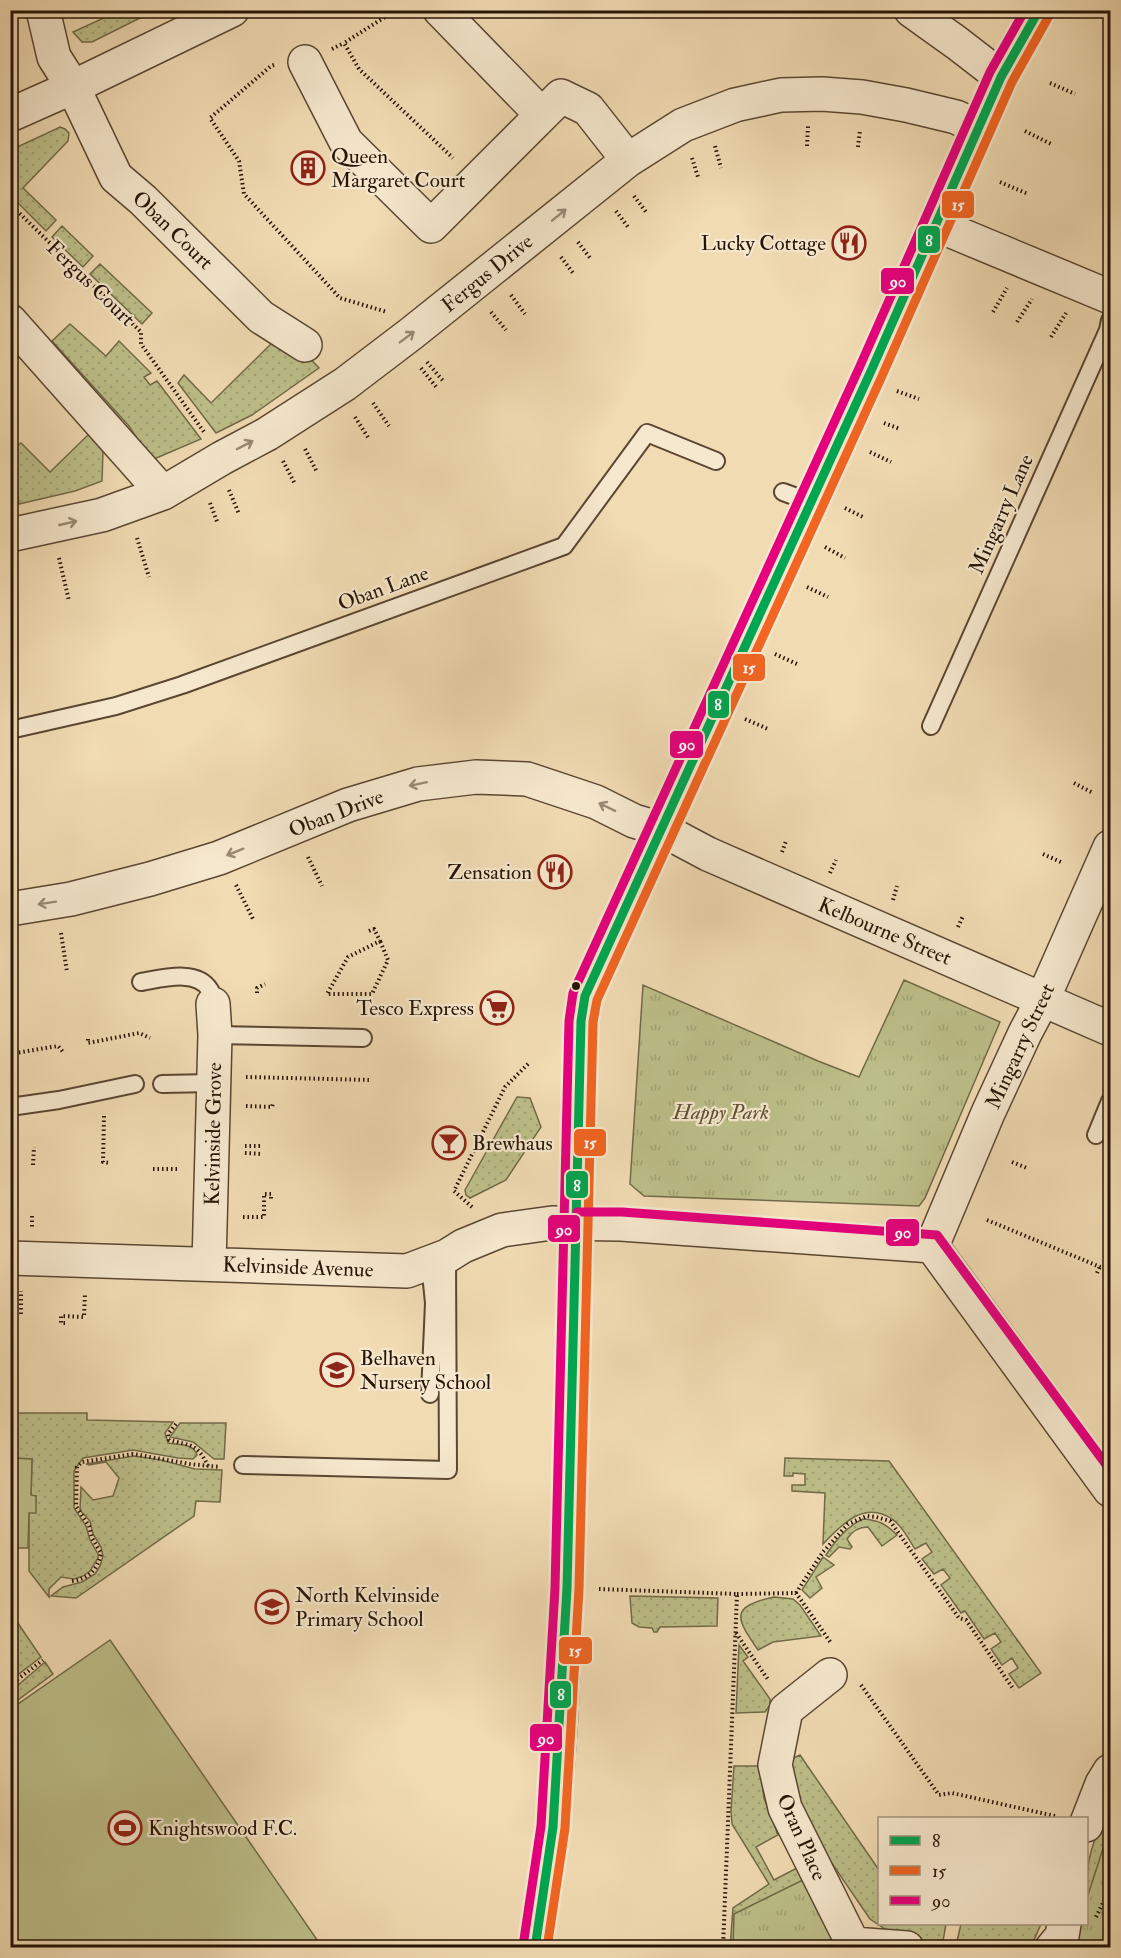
<svg xmlns="http://www.w3.org/2000/svg" width="1121" height="1958" font-family="'IM FELL Double Pica',serif">
  <style>
    .grass { fill: url(#grass-dots); stroke: #726a48; stroke-width: 1.5 }
    .park { fill: url(#park-tufts); stroke: #726a48; stroke-width: 1.5 }
    .pitch { fill: #bdbf8a; stroke: #726a48; stroke-width: 1.5 }
    .lines { fill: none; stroke-linecap: round; stroke-linejoin: round }
    .lane-casing { stroke: #5a4632; stroke-width: 20 }
    .street-casing { stroke: #5a4632; stroke-width: 36 }
    .secondary-casing { stroke: #271407; stroke-width: 36 }
    .path { stroke: #271407; stroke-width: 4; stroke-dasharray: 1.5 3; stroke-linecap: butt }
    .lane { stroke: #f6e8ce; stroke-width: 16 }
    .street { stroke: #f6e8ce; stroke-width: 33 }
    .secondary { stroke: #f6e8ce; stroke-width: 33 }
    .bus-1-casing { stroke: #f6e8ce; stroke-width: 14 }
    .bus-2-casing { stroke: #f6e8ce; stroke-width: 14 }
    .bus-3-casing { stroke: #f6e8ce; stroke-width: 14 }
    .bus-1 { stroke: #00a651; stroke-width: 9 }
    .bus-2 { stroke: #f26522; stroke-width: 9 }
    .bus-3 { stroke: #e5007d; stroke-width: 9 }
    .oneway { stroke: #998974 }
    .bus-dot { fill: #271407; stroke: #f6e8ce; stroke-width: 2 }
    .labels { text-anchor: middle; stroke-width: 4.5; stroke-linejoin: round; paint-order: stroke }
    .poi-label { font-size: 21px; fill: #271407; stroke: #f6e8ce; text-anchor: start }
    .street-label { font-size: 21px; fill: #271407; stroke: #f6e8ce }
    .park-label { font-size: 21px; font-style: italic; fill: #5c5035; stroke: #f6e8ce }
    .line-badge { stroke: #f6e8ce; stroke-width: 2 }
    .badge-label { font-size: 16px; text-anchor: middle; font-weight: bold; fill: #fff }
  </style>
  <defs>
    <pattern id="grass-dots" width="8" height="8" patternUnits="userSpaceOnUse" patternTransform="scale(1.5)"><rect width="8" height="8" fill="#bdbf8a"/><path d="M2 2h.1M6 6h.1" fill="none" stroke="#a2a376" stroke-width="1.8" stroke-linecap="round"/></pattern>
    <pattern id="park-tufts" width="24" height="20" patternUnits="userSpaceOnUse" patternTransform="scale(1.5)"><rect width="24" height="20" fill="#bdbf8a"/><path d="M3 7l-1-3M5 7V3M7 7l1-3M15 17l-1-3M17 17v-4M19 17l1-3" fill="none" stroke="#a2a376"/></pattern>
  </defs>
  <rect width="100%" height="100%" fill="#f1dbb3"/>
  <filter id="stains"><feTurbulence type="fractalNoise" baseFrequency=".00333" numOctaves="4"/><feColorMatrix values="0 0 0 0 .2 0 0 0 0 .09 0 0 0 0 .02 0 0 0 .5 -.17"/></filter>
  <radialGradient id="worn" r=".72"><stop offset=".6" stop-color="#630" stop-opacity="0"/><stop offset="1" stop-color="#630" stop-opacity=".3"/></radialGradient>
  <path class="grass" d="M119 11H154L92 42H82L73 32Z
    M60 127 65 129 69 133 68 141 23 188 56 220 46 231 11 196V150Z
    M62 226 93 256 83 267 52 237Z
    M100 264 152 313 142 324 90 274Z
    M70 324 106 356 119 341 151 373 144 377 150 385 157 381 201 439 147 462 138 440 129 426 52 341Z
    M273 342 298 346 319 368 252 415 216 433 178 383 184 375 211 403Z
    M89 434 103 450 102 481 75 491 19 504 10 452 21 443 50 472Z
    M517 1097 530 1098 541 1127 506 1180 470 1198 466 1195 465 1190Z
    M11 1413H87V1420L173 1422 165 1433 168 1443C179 1445 193 1443 197 1455L193 1459 178 1458 133 1450 83 1458 74 1471V1508L86 1526 90 1540 98 1554V1558L90 1571 83 1576 74 1579 61 1577 49 1589V1597L29 1571V1512H35L36 1496H31L32 1459 11 1458Z
    M180 1423H226L224 1459H214L193 1442 170 1437Z
    M134 1456 161 1460 195 1469 222 1470 220 1502 196 1501 194 1516 76 1598 51 1596 63 1587 82 1582 95 1574 100 1566 103 1556 101 1547 93 1534 90 1521 80 1510 81 1487 93 1500 113 1496 119 1478 106 1462 89 1465 86 1464Z
    M785 1458 889 1461 1041 1673 1019 1688 1009 1674 1018 1668 1012 1658 1002 1665 991 1649 1001 1642 995 1633 984 1639 965 1611 961 1613 941 1585 950 1578 943 1569 934 1574 922 1559 932 1552 926 1543 915 1549C909 1540 902 1525 892 1519 864 1500 841 1525 823 1544L825 1493 792 1491V1485H805V1474L793 1473V1476H784Z
    M863 1519C879 1520 886 1524 897 1535L882 1546 868 1527C858 1527 852 1531 847 1539L852 1547 850 1549 839 1547 829 1557 826 1555C835 1541 847 1526 863 1519Z
    M823 1557 834 1565 816 1577 822 1588 810 1598 802 1590Z
    M630 1596 718 1598 717 1626 660 1627 657 1632H654L652 1628 639 1627 632 1623Z
    M774 1597 793 1599 800 1605 821 1636 773 1642 758 1650C736 1618 729 1607 774 1597Z
    M11 1613 41 1657 11 1680H10Z
    M739 1645 748 1657 743 1661 770 1699V1705L765 1712 736 1713Z
    M45 1662 53 1674 11 1705V1689L17 1686Z
    M800 1755 879 1870 880 1924H946L942 1947 894 1935 870 1919 807 1827 789 1760Z
    M734 1766H760L764 1798 778 1835 756 1847 774 1880 797 1868 826 1917 816 1947 730 1948 733 1908 769 1884 732 1824 731 1811Z
    M1106 1818 1110 1819V1882L1087 1916C1087 1877 1084 1853 1106 1818Z
    M961 1924H1041L1034 1940 1026 1948 989 1947 957 1941Z"/>
  <path class="park" d="M904 980 1000 1022 925 1198 919 1206 644 1196 630 1184 643 985 818 1061 859 1077Z
    M1110 1827V1947L1061 1948 1075 1924H1086L1087 1898Z
    M813 1875 856 1948H733L734 1914Z"/>
  <path class="pitch" d="M11 1458 32 1459 31 1495 36 1496V1513H29L28 1548H11Z
    M110 1640 322 1947H11V1709Z"/>
  <g class="lines">
    <g class="lane-casing">
      <path id="lane" d="M783 492 810 502
        M931 726 1108 330 1110 320
        M10 730 116 706 182 685 564 546 647 433 716 461
        M141 982C160 979 197 968 210 990 212 993 212 1000 213 1004
        M215 1035 363 1038
        M162 1084 213 1083
        M10 1107 59 1100 135 1084
        M1096 1135 1110 1101
        M430 1263 434 1303 430 1394
        M243 1465 448 1470 447 1256"/>
    </g>
    <g class="street-casing">
      <path id="street" d="M43 10 54 57 73 87 116 177 143 200 261 317 305 345
        M440 10 542 115
        M911 10 957 43 1001 77
        M305 62 346 142 431 226 561 96 588 109 628 160
        M10 115 73 87 232 10
        M937 225 1110 297
        M10 321 163 493
        M10 535 102 515 163 493 222 458 267 434 345 384 412 333 628 160 683 125 735 105 781 95 822 94 862 97 906 105 956 117 979 128
        M10 909 71 899 150 879 219 858 348 805 418 784 476 777 527 779 596 802 634 821 661 829 708 854 1110 1029
        M932 1246 988 1113 1025 1033 1042 1001 1110 847
        M10 1258 407 1271 447 1256 463 1246 502 1230 552 1223 621 1224 932 1246 1110 1490
        M209 1264 215 1035 213 1004
        M830 1675 786 1710 775 1765 785 1808 853 1944
        M1086 1825 1102 1784 1110 1771
        M847 1948 853 1944 907 1948
        M1052 1948 1062 1936 1064 1924"/>
    </g>
    <g class="secondary-casing">
      <path id="secondary" d="M535 1948 553 1827 560 1725 567 1588 581 1021 585 996 871 371 1001 77 1039 10"/>
    </g>
    <path class="path" d="M396 10 344 43 359 69 453 158
      M332 49 344 43
      M274 65 271 66 210 118 239 161 244 194 340 298 387 312
      M1050 83 1075 94
      M1025 131 1051 144
      M715 146 721 168
      M807 146 808 126
      M858 147 860 130
      M692 158 698 177
      M1000 182 1028 194
      M634 196 646 212
      M10 204 141 332V344L204 432
      M616 211 628 227
      M578 242 590 258
      M561 257 573 273
      M511 295 525 314
      M491 312 506 330
      M993 312 1007 288
      M1017 322 1032 299
      M1051 337 1066 313
      M427 362 444 382
      M421 368 437 388
      M897 391 919 399
      M373 403 389 426
      M355 417 369 439
      M884 423 900 429
      M305 449 317 472
      M870 452 891 462
      M283 461 295 484
      M10 486 14 500
      M229 490 239 514
      M210 503 218 524
      M845 508 863 517
      M137 538 149 577
      M825 547 845 558
      M59 558 69 601
      M807 587 828 597
      M775 654 797 664
      M1108 703 1110 705
      M745 719 768 729
      M1074 783 1093 793
      M782 852 786 841
      M1043 854 1063 863
      M308 857 322 886
      M830 873 836 860
      M236 885 253 919
      M893 900 897 886
      M958 927 963 916
      M369 931 374 929 380 941 348 957 327 994H372L388 960 380 941
      M61 933 67 972
      M257 993V988L265 984
      M88 1039V1043L139 1033 150 1038
      M10 1054 58 1046 64 1053
      M246 1077 371 1080
      M246 1106 272 1107 273 1103
      M104 1116 103 1162 109 1163
      M245 1146H263
      M245 1153 262 1154
      M1012 1162 1027 1168
      M33 1165 34 1147
      M153 1169H180
      M472 1207 454 1191 505 1087 529 1063
      M32 1216V1228
      M243 1217H264V1194H271V1200
      M987 1220 1110 1271
      M1097 1273 1100 1266
      M14 1313V1291
      M21 1314V1291
      M65 1323H61V1316L84 1317 85 1293
      M176 1424 168 1434 169 1440C191 1446 197 1443 208 1466
      M72 1581C88 1579 98 1570 101 1553L92 1538 89 1526 76 1506 77 1467 82 1462 133 1454 190 1464 220 1467
      M599 1589 737 1594 723 1948
      M796 1593 823 1552 848 1524 867 1516 876 1517 890 1521 959 1618 966 1620 1014 1690
      M737 1594 796 1593 831 1643
      M736 1633 769 1681
      M10 1685 43 1660
      M861 1685 939 1795 952 1793 1055 1816
      M1096 1917 1110 1889"/>
    <use href="#lane" class="lane"/>
    <use href="#street" class="street"/>
    <use href="#secondary" class="secondary"/>
    <g class="bus-1-casing">
      <path id="bus-1" d="M535 1948 553 1827 567 1588 581 1021 585 996 871 371 1001 77 1039 10"/>
    </g>
    <g class="bus-2-casing">
      <path id="bus-2" d="M547 1948 565 1828 579 1589 593 1022 597 1000 882 376 1012 82 1049 16"/>
    </g>
    <g class="bus-3-casing">
      <path id="bus-3" d="M577 1212H622L937 1235 1110 1470
        M523 1946 541 1826 555 1588 569 1021 573 993 860 366 990 72 1025 10"/>
    </g>
    <use href="#bus-1" class="bus-1"/>
    <use href="#bus-2" class="bus-2"/>
    <use href="#bus-3" class="bus-3"/>
  </g>
  <defs><path id="oneway-shaft" d="M-6 0H5M1.5-3L5.5 0L1.5 3" fill="none" stroke-width="1.6" stroke-linecap="round" stroke-linejoin="round" transform="scale(1.5)"/></defs>
  <g class="oneway">
    <use href="#oneway-shaft" transform="translate(559 215) rotate(-39)"/>
    <use href="#oneway-shaft" transform="translate(407 337) rotate(-37)"/>
    <use href="#oneway-shaft" transform="translate(245 445) rotate(-27)"/>
    <use href="#oneway-shaft" transform="translate(68 523) rotate(-13)"/>
    <use href="#oneway-shaft" transform="translate(418 784) rotate(168)"/>
    <use href="#oneway-shaft" transform="translate(607 807) rotate(-154)"/>
    <use href="#oneway-shaft" transform="translate(235 852) rotate(158)"/>
    <use href="#oneway-shaft" transform="translate(47 903) rotate(171)"/>
  </g>
  <defs>
    <g id="building-ring" transform="scale(1.725)"><circle r="9.5" fill="#f6e8ce" stroke="#8f2418" stroke-width="1.5"/><path d="M-4-6H4V6H1V3H-1V6H-4ZM-2.5-4.3h1.7v1.8h-1.7ZM.8-4.3h1.7v1.8H.8ZM-2.5-1h1.7V.8h-1.7ZM.8-1h1.7V.8H.8Z" fill="#8f2418"/></g>
    <g id="restaurant-ring" transform="scale(1.725)"><circle r="9.5" fill="#f6e8ce" stroke="#8f2418" stroke-width="1.5"/><path d="M-5-6h1v4h1v-4h1v4h1v-4h1v5L-1.5 .5V6h-2V.5L-5-1ZM5-6V6H3V1.5H1.5Q1.5-4 5-6Z" fill="#8f2418"/></g>
    <g id="supermarket-ring" transform="scale(1.725)"><circle r="9.5" fill="#f6e8ce" stroke="#8f2418" stroke-width="1.5"/><path d="M-6-5.5h2.5l.6 2H6L4.5 2H-2.5L-4.4-4H-6ZM-1.5 3.2a1.3 1.3 0 1 0 .1 0ZM3 3.2a1.3 1.3 0 1 0 .1 0Z" fill="#8f2418"/></g>
    <g id="bar-ring" transform="scale(1.725)"><circle r="9.5" fill="#f6e8ce" stroke="#8f2418" stroke-width="1.5"/><path d="M-6-5H6L.8 .8V4.5H3.5V6h-7V4.5H-.8V.8Z" fill="#8f2418"/></g>
    <g id="school-ring" transform="scale(1.725)"><circle r="9.5" fill="#f6e8ce" stroke="#8f2418" stroke-width="1.5"/><path d="M0-5L7-2L0 1L-7-2ZM-4 1L0 2.5L4 1V4Q0 6-4 4Z" fill="#8f2418"/></g>
    <g id="stadium-ring" transform="scale(1.725)"><circle r="9.5" fill="#f6e8ce" stroke="#8f2418" stroke-width="1.5"/><path d="M0-5a6.5 5 0 1 0 0 10a6.5 5 0 1 0 0-10ZM-3.5-1.8h7v3.6h-7Z" fill="#8f2418"/></g>
  </defs>
  <g fill-rule="evenodd">
    <use href="#building-ring" x="308" y="168"/>
    <use href="#restaurant-ring" x="849" y="243"/>
    <use href="#restaurant-ring" x="555" y="872"/>
    <use href="#supermarket-ring" x="497" y="1008"/>
    <use href="#bar-ring" x="449" y="1143"/>
    <use href="#school-ring" x="337" y="1370"/>
    <use href="#school-ring" x="272" y="1607"/>
    <use href="#stadium-ring" x="125" y="1828"/>
  </g>
  <circle class="bus-dot" cx="576" cy="986" r="5"/>
  <g class="labels">
    <g class="poi-label">
      <text x="331" y="163">Queen<tspan x="331" dy="24">Margaret Court</tspan></text>
      <text x="826" y="250" text-anchor="end">Lucky Cottage</text>
      <text x="532" y="879" text-anchor="end">Zensation</text>
      <text x="474" y="1015" text-anchor="end">Tesco Express</text>
      <text x="472" y="1150">Brewhaus</text>
      <text x="360" y="1365">Belhaven<tspan x="360" dy="24">Nursery School</tspan></text>
      <text x="295" y="1602">North Kelvinside<tspan x="295" dy="24">Primary School</tspan></text>
      <text x="148" y="1835">Knightswood F.C.</text>
    </g>
    <g class="street-label">
      <text transform="translate(173 230) rotate(44)" y="7">Oban Court</text>
      <text transform="translate(487 273) rotate(-39)" y="7">Fergus Drive</text>
      <text transform="translate(91 283) rotate(44)" y="7">Fergus Court</text>
      <text transform="translate(1001 514) rotate(-66)" y="7">Mingarry Lane</text>
      <text transform="translate(383 588) rotate(-20)" y="7">Oban Lane</text>
      <text transform="translate(336 813) rotate(-21)" y="7">Oban Drive</text>
      <text transform="translate(885 931) rotate(23)" y="7">Kelbourne Street</text>
      <text transform="translate(1020 1046) rotate(-65)" y="7">Mingarry Street</text>
      <text transform="translate(213 1134) rotate(-89)" y="7">Kelvinside Grove</text>
      <text transform="translate(298 1267) rotate(2)" y="7">Kelvinside Avenue</text>
      <text transform="translate(802 1837) rotate(66)" y="7">Oran Place</text>
    </g>
    <g class="park-label">
      <text x="721" y="1119">Happy Park</text>
    </g>
  </g>
  <g class="line-badge">
    <rect x="941" y="190" width="34" height="29" rx="6" fill="#f26522"/>
    <rect x="917" y="225" width="24" height="29" rx="6" fill="#00a651"/>
    <rect x="880" y="267" width="35" height="28" rx="6" fill="#e5007d"/>
    <rect x="732" y="653" width="34" height="29" rx="6" fill="#f26522"/>
    <rect x="707" y="690" width="23" height="29" rx="6" fill="#00a651"/>
    <rect x="669" y="730" width="35" height="29" rx="6" fill="#e5007d"/>
    <rect x="573" y="1128" width="34" height="29" rx="6" fill="#f26522"/>
    <rect x="565" y="1170" width="24" height="29" rx="6" fill="#00a651"/>
    <rect x="547" y="1214" width="34" height="29" rx="6" fill="#e5007d"/>
    <rect x="885" y="1218" width="35" height="29" rx="6" fill="#e5007d"/>
    <rect x="558" y="1636" width="35" height="29" rx="6" fill="#f26522"/>
    <rect x="549" y="1680" width="23" height="29" rx="6" fill="#00a651"/>
    <rect x="529" y="1723" width="34" height="29" rx="6" fill="#e5007d"/>
  </g>
  <g class="badge-label">
    <text x="958" y="210">15</text>
    <text x="929" y="246">8</text>
    <text x="898" y="287">90</text>
    <text x="749" y="673">15</text>
    <text x="718" y="710">8</text>
    <text x="687" y="750">90</text>
    <text x="590" y="1148">15</text>
    <text x="577" y="1191">8</text>
    <text x="564" y="1235">90</text>
    <text x="903" y="1238">90</text>
    <text x="575" y="1656">15</text>
    <text x="561" y="1700">8</text>
    <text x="546" y="1744">90</text>
  </g>
  <rect width="1121" height="1958" fill="none" stroke="#f1dbb3" stroke-width="36"/>
  <rect x="12" y="12" width="1097" height="1934" fill="none" stroke="#271407" stroke-width="3"/>
  <rect x="18" y="18" width="1085" height="1922" fill="none" stroke="#271407" stroke-width="1.5"/>
  <rect x="878" y="1817" width="210" height="108" fill="#f6e8ce" stroke="#a3937e" stroke-width="1.5"/>
  <rect x="890" y="1836" width="30" height="9" fill="#00a651" stroke="#a3937e" stroke-width="1.5"/>
  <text x="932" y="1847" font-size="18" fill="#271407">8</text>
  <rect x="890" y="1866" width="30" height="9" fill="#f26522" stroke="#a3937e" stroke-width="1.5"/>
  <text x="932" y="1877" font-size="18" fill="#271407">15</text>
  <rect x="890" y="1896" width="30" height="9" fill="#e5007d" stroke="#a3937e" stroke-width="1.5"/>
  <text x="932" y="1907" font-size="18" fill="#271407">90</text>
  <rect width="100%" height="100%" filter="url(#stains)"/>
  <rect width="100%" height="100%" fill="url(#worn)"/>
</svg>
